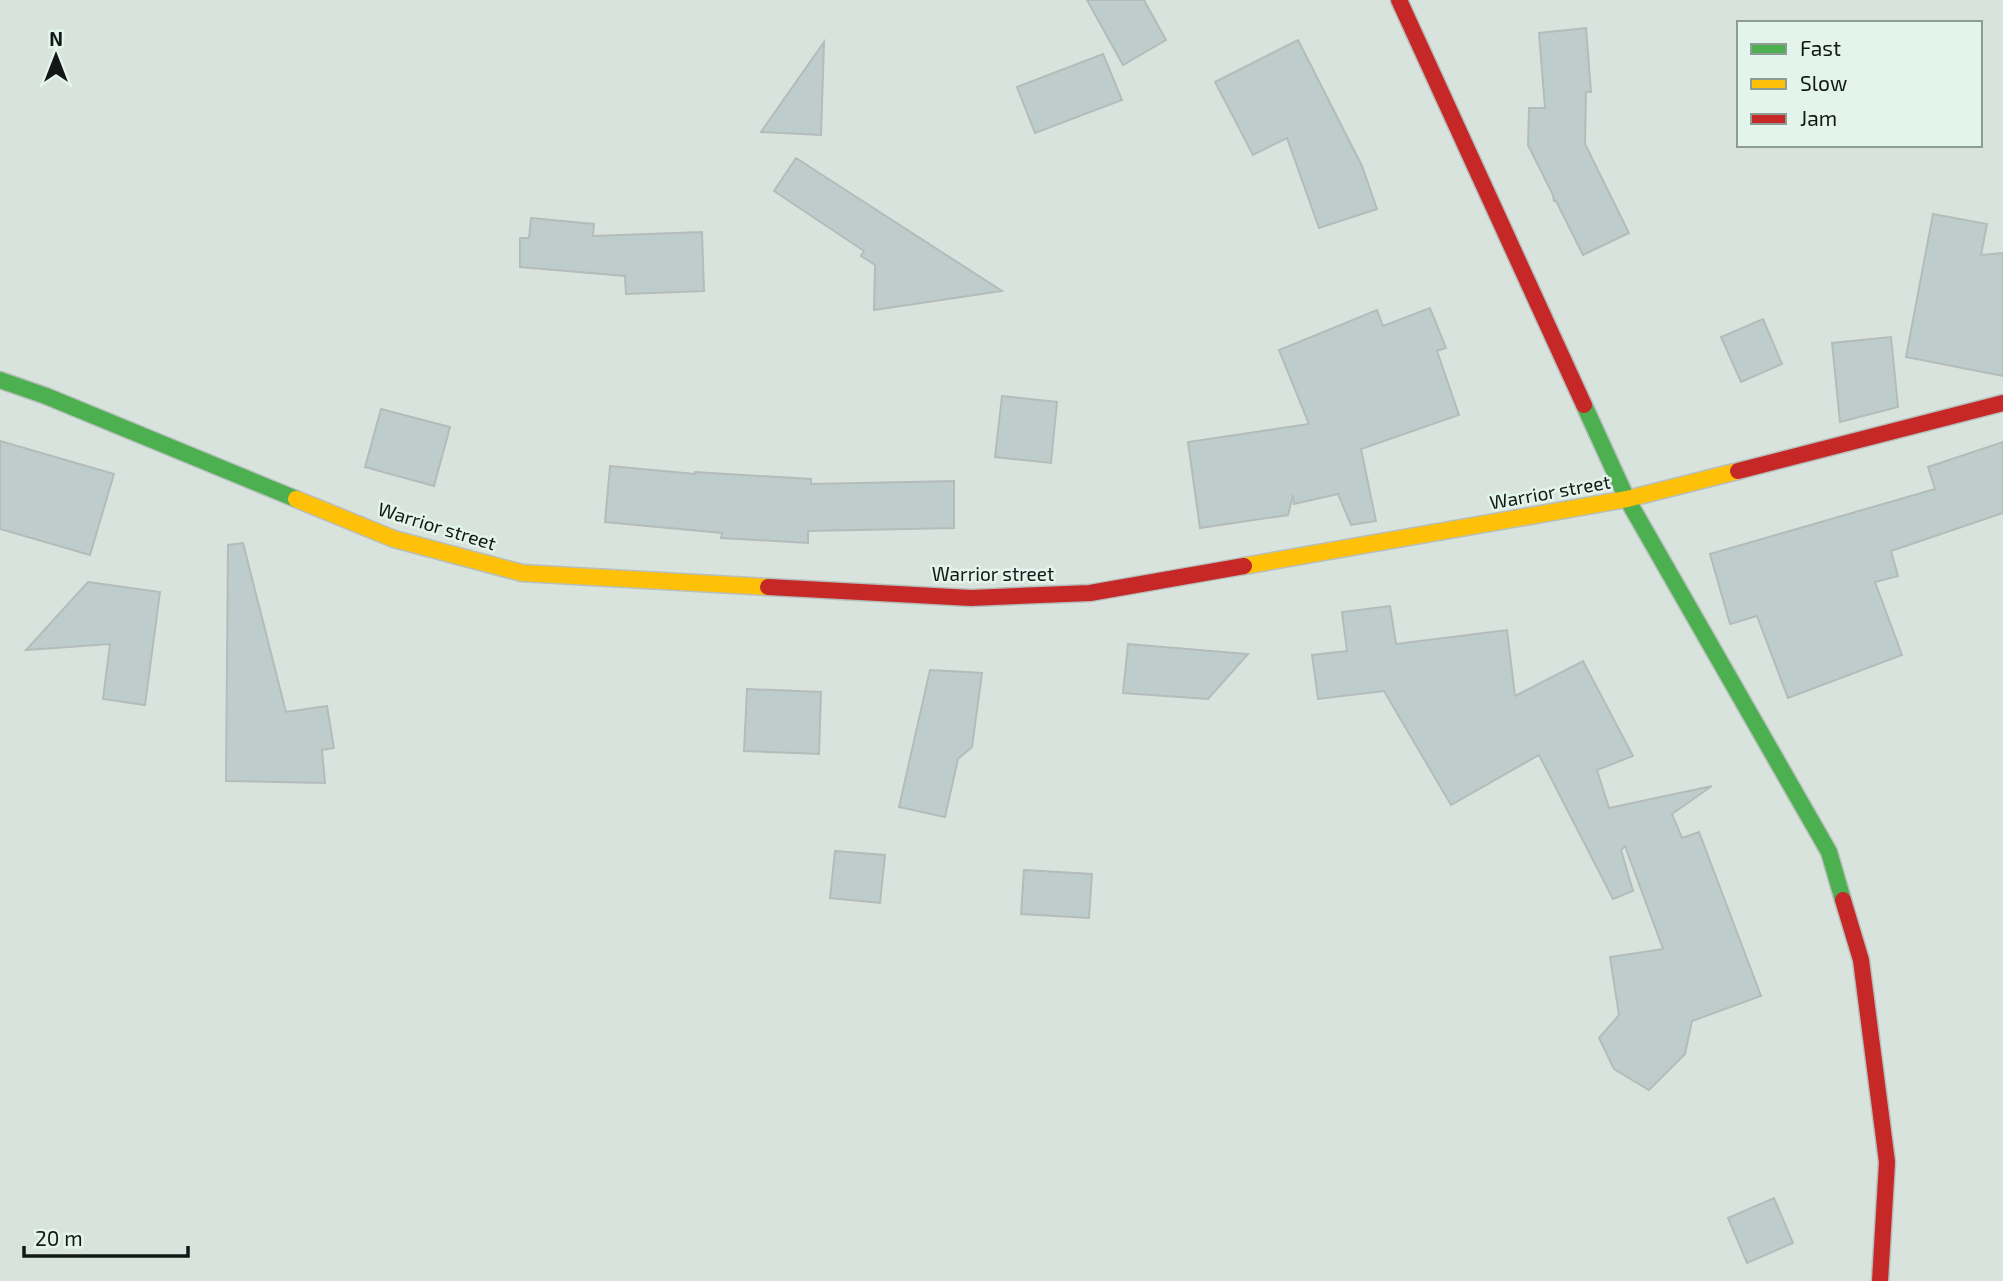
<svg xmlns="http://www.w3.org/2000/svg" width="2003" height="1281" font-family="'Exo 2',sans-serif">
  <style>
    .building { fill: #becdcb; stroke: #b4bcba; stroke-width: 2 }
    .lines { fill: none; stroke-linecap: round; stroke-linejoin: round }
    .fast-casing { stroke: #b7bfbb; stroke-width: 19 }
    .slow-casing { stroke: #b7bfbb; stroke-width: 19 }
    .jam-casing { stroke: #b7bfbb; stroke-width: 19 }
    .fast { stroke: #4caf50; stroke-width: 16 }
    .slow { stroke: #ffc107; stroke-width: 16 }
    .jam { stroke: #c62828; stroke-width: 16 }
    .labels { text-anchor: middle; stroke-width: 5; stroke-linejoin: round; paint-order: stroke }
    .street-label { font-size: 19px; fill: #121815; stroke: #e2f4eb }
  </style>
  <rect width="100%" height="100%" fill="#d8e3de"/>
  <path class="building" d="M1087 0H1144L1166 40 1123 65Z
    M1586 28 1591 92H1586L1585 144 1629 233 1583 255 1556 201H1554L1553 195 1528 145 1529 108H1545L1539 33Z
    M1298 40 1362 166 1377 209 1319 228 1287 138 1253 155 1215 82Z
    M824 42 821 135 761 132Z
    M1103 54 1122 100 1035 133 1017 87Z
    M796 158 1002 291 874 310 875 265 861 256 864 251 774 191Z
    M1933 214 1987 224 1981 255 2003 253V376L1906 357Z
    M531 218 594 224 593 236 702 232 704 291 626 294 625 276 520 267V238H529Z
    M1430 308 1446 348 1437 351 1459 415 1361 449 1376 521 1351 525 1338 494 1294 504 1293 495 1288 515 1200 528 1188 442 1309 424 1279 350 1377 310 1383 326Z
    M1763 319 1782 364 1741 382 1721 337Z
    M1891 337 1898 407 1840 422 1832 343Z
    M1002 396 1057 402 1051 463 995 457Z
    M381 409 450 427 434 486 365 467Z
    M0 441 114 474 90 555 0 529Z
    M2003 442V513L1891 551 1898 576 1875 582 1902 655 1788 698 1757 616 1730 624 1710 554 1935 489 1928 467Z
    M610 466 695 474V472L811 479V484L954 481V528L808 531V543L721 538 722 533 605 522Z
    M243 543 286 712 327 706 334 748 322 750 325 783 226 781 228 545Z
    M88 582 160 592 145 705 103 699 110 644 26 650Z
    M1390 606 1396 644 1507 630 1515 696 1583 661 1633 756 1597 770 1609 808 1712 786 1672 814 1682 838 1699 832 1761 996 1692 1021 1685 1054 1649 1090 1614 1069 1599 1038 1619 1015 1610 957 1663 949 1625 846 1621 850 1633 891 1613 899 1539 755 1451 805 1384 691 1318 699 1312 655 1347 651 1342 612Z
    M1128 644 1248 654 1208 699 1123 693Z
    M930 670 982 673 972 747 958 759 945 817 899 807Z
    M747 689 821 692 819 754 744 751Z
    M835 851 885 855 880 903 830 898Z
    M1024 870 1092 874 1089 918 1021 914Z
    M1774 1198 1793 1243 1747 1263 1728 1218Z"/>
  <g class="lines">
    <g class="fast-casing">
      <path id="fast" d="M0 380 46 396 296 499
        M1584 405 1627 499 1829 852 1843 900"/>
    </g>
    <g class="slow-casing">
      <path id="slow" d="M296 499 394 539 522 573 768 587
        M1244 566 1627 499 1738 471"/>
    </g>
    <g class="jam-casing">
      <path id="jam" d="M1399 0 1584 405
        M1738 471 2003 403
        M768 587 971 598 1090 593 1244 566
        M1843 900 1861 960 1887 1162 1880 1281"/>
    </g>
    <use href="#fast" class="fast"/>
    <use href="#slow" class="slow"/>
    <use href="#jam" class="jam"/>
  </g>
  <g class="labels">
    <g class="street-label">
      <text transform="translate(1550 492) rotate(-10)" y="7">Warrior street</text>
      <text transform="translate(437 526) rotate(17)" y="7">Warrior street</text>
      <text x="993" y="581">Warrior street</text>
    </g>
  </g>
  <rect x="1737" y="21" width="245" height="126" fill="#e2f4eb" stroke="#8f9c95" stroke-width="2"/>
  <rect x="1751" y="44" width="35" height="10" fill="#4caf50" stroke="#8f9c95" stroke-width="2"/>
  <text x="1800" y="56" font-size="21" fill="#121815">Fast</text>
  <rect x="1751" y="79" width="35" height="10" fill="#ffc107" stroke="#8f9c95" stroke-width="2"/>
  <text x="1800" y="91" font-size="21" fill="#121815">Slow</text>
  <rect x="1751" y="114" width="35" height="10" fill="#c62828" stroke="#8f9c95" stroke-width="2"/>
  <text x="1800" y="126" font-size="21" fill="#121815">Jam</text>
  <g transform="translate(56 56)" stroke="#e2f4eb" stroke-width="5" paint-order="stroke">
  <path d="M0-5L12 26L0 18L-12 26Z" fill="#121815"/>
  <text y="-10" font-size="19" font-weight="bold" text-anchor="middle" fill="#121815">N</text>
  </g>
  <path d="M24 1246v10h164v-10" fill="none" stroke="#121815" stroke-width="3.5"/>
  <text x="35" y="1246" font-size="21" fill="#121815" stroke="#e2f4eb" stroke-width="5" paint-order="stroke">20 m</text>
</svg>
